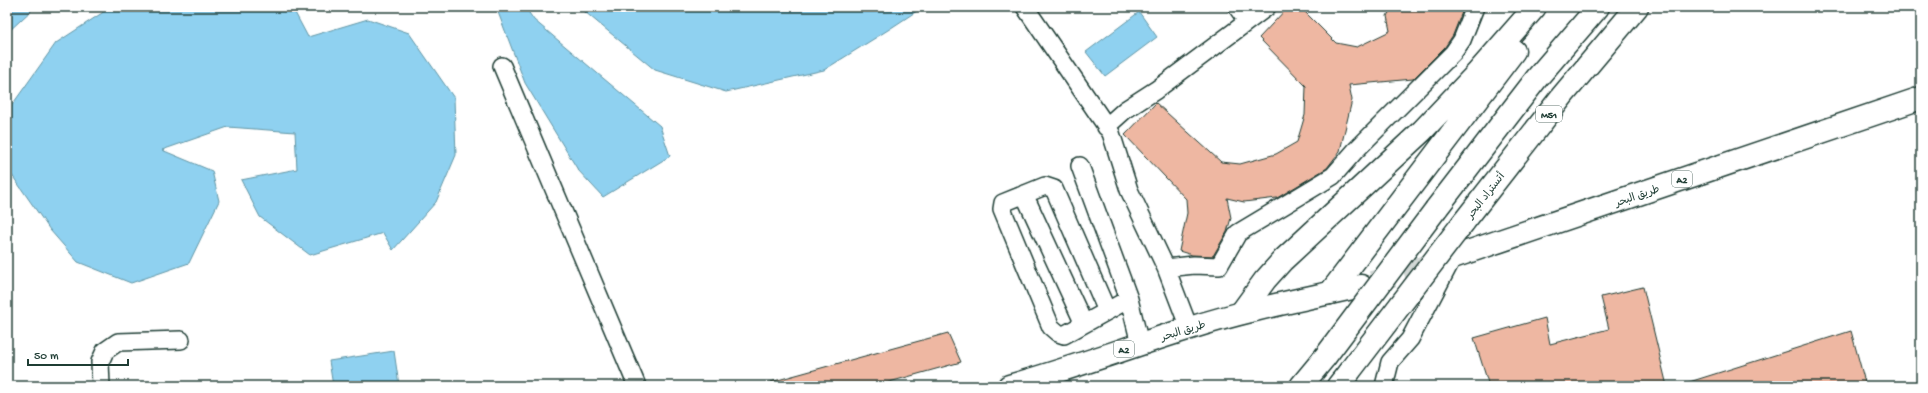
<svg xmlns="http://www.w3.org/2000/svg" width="1928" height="393" font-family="'Gochi Hand','Playpen Sans Arabic',sans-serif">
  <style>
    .water { fill: #8fd1f0; stroke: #6296a5 }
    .building { fill: #eeb7a2; stroke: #1f3d34 }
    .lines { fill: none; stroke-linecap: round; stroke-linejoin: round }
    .major-tunnel { stroke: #d2d8d6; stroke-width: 22; stroke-dasharray: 22 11; stroke-linecap: butt }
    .minor-casing { stroke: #1f3d34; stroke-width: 20 }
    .major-casing { stroke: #1f3d34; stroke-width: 25 }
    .highway-casing { stroke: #1f3d34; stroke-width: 25 }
    .minor { stroke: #fff; stroke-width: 17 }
    .major { stroke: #fff; stroke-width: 22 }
    .highway { stroke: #fff; stroke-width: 22 }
    .highway-bridge-casing { stroke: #1f3d34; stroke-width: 25; stroke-linecap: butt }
    .highway-bridge { stroke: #fff; stroke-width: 22 }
    .labels { text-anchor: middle; stroke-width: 3.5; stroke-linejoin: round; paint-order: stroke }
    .shield { fill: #fff; stroke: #627771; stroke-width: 1 }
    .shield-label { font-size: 10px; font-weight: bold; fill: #1f3d34 }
    .street-label { font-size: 11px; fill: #1f3d34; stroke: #fff }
  </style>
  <rect width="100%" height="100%" fill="#fff"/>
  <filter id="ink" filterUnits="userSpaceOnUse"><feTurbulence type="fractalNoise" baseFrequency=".025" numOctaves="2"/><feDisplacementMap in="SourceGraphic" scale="8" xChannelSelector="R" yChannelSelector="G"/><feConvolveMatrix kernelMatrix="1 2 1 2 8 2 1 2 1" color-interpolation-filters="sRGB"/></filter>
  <g filter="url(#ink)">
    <path class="water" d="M7 7H35L7 33Z
      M109 7H292L308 37 368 19 409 33 454 98 456 155 436 202 393 250 383 233 310 255 260 217 241 180 297 169 295 132 228 127 162 150 212 171 219 201 189 263 131 283 78 262 50 230 7 168V112L56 43 102 13Z
      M496 7H525L534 20 660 126 670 156 603 197 578 170 525 83Z
      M579 7H923L888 30 824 70 726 92 655 70Z
      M1139 12 1157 37 1105 76 1086 52Z
      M394 351 399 385 333 386 329 361Z"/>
    <path class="building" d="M1288 7H1300L1336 43 1357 47 1390 31 1387 16 1392 7H1464L1453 35 1445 47 1413 79 1349 85 1352 100 1340 151 1327 168 1277 198 1244 202 1227 198 1231 218 1227 232 1213 256 1192 255 1179 251 1187 213 1186 199 1125 135 1156 103 1221 162 1240 164 1276 154 1297 142 1305 115 1306 86 1259 38Z
      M1643 287 1667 386H1489L1474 338 1545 318 1550 344 1609 329 1601 297Z
      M1851 331 1866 386H1684L1683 384Z
      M948 333 961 362 875 386H767V383Z"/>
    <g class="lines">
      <path class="major-tunnel" d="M1372 282 1443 261"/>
      <g class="minor-casing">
        <path id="minor" d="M1025 7 1111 133 1129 190 1166 268 1189 328
          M1237 7 1247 21
          M502 66 637 386
          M1106 127 1125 110 1156 90 1267 7
          M1080 166 1129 299 1140 344
          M1024 194 1084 324
          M1166 268 1194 265 1219 266 1238 233 1333 176 1355 151 1453 53 1462 40 1475 7
          M1107 311 1054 189 1045 186 1003 203 1002 209 1051 327 1058 333 1064 335 1129 299
          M101 386 100 362 105 351 118 342 181 340
          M1384 386 1390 362 1410 339 1453 257"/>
      </g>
      <g class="major-casing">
        <path id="major" d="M1444 260 1921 98
          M1009 386C1070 369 1129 347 1190 328 1246 310 1304 299 1361 286"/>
      </g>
      <g class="highway-casing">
        <path id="highway" d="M1436 209 1537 78 1598 7
          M1463 223 1563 95 1637 7
          M1330 293 1514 51
          M1241 313 1265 280 1283 260 1422 131 1478 72 1535 7
          M1301 386 1325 357
          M1338 386 1349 372"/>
      </g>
      <use href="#minor" class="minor"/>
      <use href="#major" class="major"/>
      <use href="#highway" class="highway"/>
      <g class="highway-bridge-casing">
        <path id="highway-bridge" d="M1325 357 1436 209
          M1349 372 1463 223"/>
      </g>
      <use href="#highway-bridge" class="highway-bridge"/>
    </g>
  </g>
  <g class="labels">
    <g class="shield">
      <rect x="1536" y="106" width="26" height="16" rx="3"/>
      <rect x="1672" y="171" width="20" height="16" rx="3"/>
      <rect x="1114" y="341" width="20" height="16" rx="3"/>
    </g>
    <g class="shield-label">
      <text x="1549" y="118">M51</text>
      <text x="1682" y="183">A2</text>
      <text x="1124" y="353">A2</text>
    </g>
    <g class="street-label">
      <text transform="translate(1485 195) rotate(-52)" y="4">أتستراد البحر</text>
      <text transform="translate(1637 195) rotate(-19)" y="4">طريق البحر</text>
      <text transform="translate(1183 330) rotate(-17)" y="4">طريق البحر</text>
    </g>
  </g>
  <rect width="1928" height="393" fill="none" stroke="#fff" stroke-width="24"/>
  <rect x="12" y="12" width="1904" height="369" fill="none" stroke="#1f3d34" stroke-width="1.5" filter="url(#ink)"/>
  <path d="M28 359v6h100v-6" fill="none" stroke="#1f3d34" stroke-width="2"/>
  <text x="34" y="359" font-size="12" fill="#1f3d34" stroke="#ffffff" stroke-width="3" paint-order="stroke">50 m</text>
</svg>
